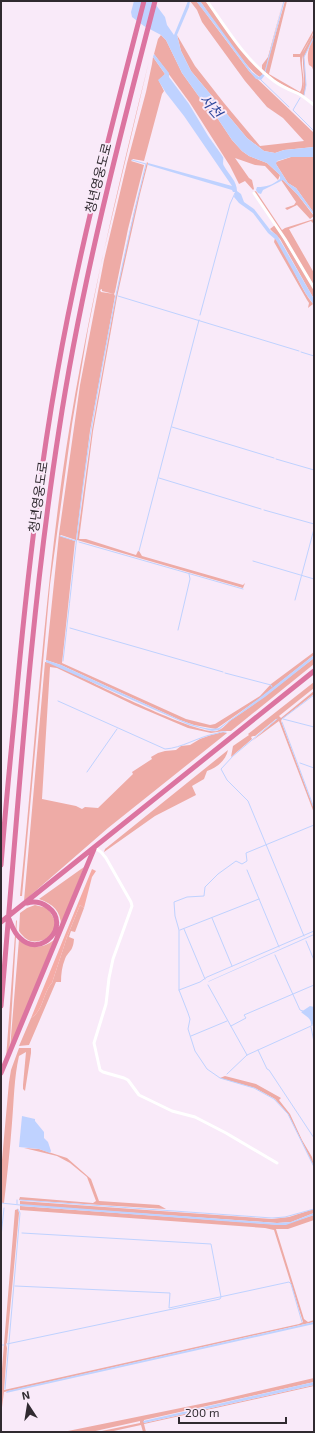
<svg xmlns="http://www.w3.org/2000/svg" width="315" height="1433" font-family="'Exo 2','Noto Sans KR',sans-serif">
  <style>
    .green { fill: #eeaba6 }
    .forest { fill: #f5aba5 }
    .water { fill: #bfd2ff }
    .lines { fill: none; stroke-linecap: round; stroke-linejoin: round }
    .stream { stroke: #bfd2ff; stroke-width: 1 }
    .street { stroke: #fff; stroke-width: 3 }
    .highway { stroke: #dc74a0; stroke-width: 5 }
    .labels { text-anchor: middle; stroke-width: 4; stroke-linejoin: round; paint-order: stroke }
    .street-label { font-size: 13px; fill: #302a30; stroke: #f9eaf9 }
    .water-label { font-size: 14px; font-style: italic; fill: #2c469b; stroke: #f9eaf9 }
  </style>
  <rect width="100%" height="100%" fill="#f9eaf9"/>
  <path class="green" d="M190 1H196L198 3 249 71 314 133V147L284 150 275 153 264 151 247 138 191 71 181 51 177 35 195 66 224 103 260 146 304 141 283 118 267 107 245 81 202 22 197 10Z
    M200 1H206L230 35 263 74 260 77C248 72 210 15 200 1Z
    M283 1 265 71 285 1H287L269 74 300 92C305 84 300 67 300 57H293V54H300L314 29C313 37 306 45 303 52L314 33V36L304 57 306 85 304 96 301 95C307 87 302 67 303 55 299 68 308 83 301 95L274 80 262 69V65L268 57Z
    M161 35 166 40 182 73 205 105 216 116 232 140 242 151 249 156 267 163 280 175 278 180 265 166 255 165 235 158 249 178 252 180 254 189 253 190 245 181 239 184 230 166 190 103 154 54 158 39Z
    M153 57 165 74 159 81 164 91 162 94 144 161 133 159 131 161 144 165 128 229 115 292 114 294 102 291V289L100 290 101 292 114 294 115 296 90 431 76 540 61 535 60 536 75 541 62 663 186 719 210 725 215 724 260 696 271 684 314 652V655L259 699 216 729 194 725 180 720 61 665 46 660 59 534 80 385 104 260 127 163 146 92 152 64Z
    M149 61 102 259 88 329 72 424 50 585 22 896H20C34 757 43 616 62 477 82 336 115 198 149 61Z
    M291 157H314V213L296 188 288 183 276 164V162Z
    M147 162 148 163 140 194 117 297 93 431 79 539H86L136 555 138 551H139L142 556 243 585 245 583 243 588 77 540 92 430 116 295 134 212Z
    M281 180H283L297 194 314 216 310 219 297 205 287 210 285 208 294 205 296 202Z
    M256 191 282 230 285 228 314 219V224L311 221 289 229 314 273V286L254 192Z
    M275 225 314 289V299L280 239 270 229Z
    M275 238C291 258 297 284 313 304L308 308 309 303 307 300 274 242Z
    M314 658V664L231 731H223L211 733 188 728 134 705 57 668 50 667 42 799 76 806 82 809 85 807 98 808 133 774 132 772 152 759 151 757 158 753 165 751 176 750 181 746 190 745 200 739 211 735 223 732 227 733 108 828 24 901 45 662C55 663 69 671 79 676 100 686 200 736 217 731 223 729 226 724 231 720 261 701 286 679 314 658Z
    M314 682V688L279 716 281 718 314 691V694L282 719 281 721 314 809V813L279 721 252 741 277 719H276L255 736H253L251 737 252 739 231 757 233 746 249 735 248 734Z
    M228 750C226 761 216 768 207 771L204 779 192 786 196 795 155 816 104 852 105 849Z
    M84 867 61 926C61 911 53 904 39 899Z
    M35 905 47 908C57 922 58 924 49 938 35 943 28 944 19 931L20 913 27 908Z
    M80 905 84 908 75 932 71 931 69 937 74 939C73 952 69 950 65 959 62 966 61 974 61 982H56L29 1045 19 1046 31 1018C43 1012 43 992 52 983L67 937Z
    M17 920 9 1057 6 1059 16 921Z
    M19 939C31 948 41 950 54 940L10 1049Z
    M19 1048H31V1053L25 1091 23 1089V1085L26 1052 19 1056C14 1078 14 1100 12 1123 10 1150 7 1176 4 1203H1V1171L9 1082 11 1070Z
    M225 1076 256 1084 281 1098 279 1100 290 1114 302 1140 312 1157 314 1166 288 1114 275 1099 255 1088 220 1078Z
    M24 1148 39 1149 67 1158 91 1179 99 1201 159 1205 166 1209 19 1200 20 1197 93 1203 96 1201 87 1177 70 1163 57 1156Z
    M20 1201 272 1219 289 1217 314 1209V1213L291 1222 277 1223 23 1205 20 1204Z
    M20 1206 283 1225 314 1215V1220L288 1229H276L304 1319 308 1322 314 1320V1322L4 1392 1 1415V1381L15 1210 18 1209 19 1213 7 1343 6 1344 7 1348 4 1390 299 1324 303 1322 274 1230 265 1228 20 1210Z
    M314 1378V1382L144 1420V1423L314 1385V1386L144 1424 146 1432H143L141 1425 109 1432H97L140 1423V1421L91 1432H63L220 1400Z"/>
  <path class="forest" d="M314 37V72L312 67 309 65C306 54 309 47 314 37Z
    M92 869 96 871 92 877 84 908 80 905 67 937 52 983C43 992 43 1012 31 1018Z"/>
  <path class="water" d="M134 1H153L165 17 167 25 174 35 188 1H190L189 7 177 35 181 51 191 71 247 138 264 151 275 153 284 150 314 147V157H291L277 161 276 164 288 183 296 188 314 213V215L297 194 283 180 263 190 261 194 258 193 256 190 257 187C267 187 272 185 280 179V175L267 163 249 156 242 151 232 140 216 116 205 105 182 73 166 40 161 35 144 26 132 17 131 12Z
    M196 1H200L252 72 259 77 263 74 265 75 261 80 256 79 249 71 214 24Z
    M154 54 169 73V77L189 104 207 134C208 136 222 155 223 157 224 160 222 163 224 166 229 175 237 181 237 191L241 194 244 202 254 209 271 231 277 235 314 299V305L306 294 276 240 268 233 253 213 239 203 234 197 235 192H233L232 190 148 165V163L232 186 184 116 166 93 158 80 165 74 153 57Z
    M314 655V658L265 697 227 723 219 730 212 731 189 725 46 662V660L61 665 180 720C191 724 207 731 219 728 253 704 282 680 314 655Z
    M314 934V935L208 982 209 981Z
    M310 1006 314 1007V1024L311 1025C312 1018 305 1016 301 1012Z
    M22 1116 35 1119V1121L44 1132V1138L48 1142 51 1151 50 1153 39 1149 19 1147Z
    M20 1204 277 1223 291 1222 314 1213V1215L286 1225H276L21 1206H20Z
    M314 1322V1324L6 1393 7 1391Z
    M314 1382V1385L144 1423 143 1421Z"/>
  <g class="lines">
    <path class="stream" d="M265 72 284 1
      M261 80 289 107
      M304 95 306 85 304 57 314 37
      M300 98 293 110 314 131
      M118 296 299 351
      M200 315 230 204 235 193
      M301 352 314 356
      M172 427 274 458
      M276 459 314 470
      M159 478 261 509
      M264 510 314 524
      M60 536 76 541
      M79 542 243 589
      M139 551 199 320
      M253 561 314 579
      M295 600 314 529
      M70 628 223 672
      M178 630 190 579 189 574
      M63 661C72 584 79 507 91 430 106 340 124 252 146 164L132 160
      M225 673 271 685 272 687
      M58 701 165 749C182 748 198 737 214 734 219 733 222 731 226 732
      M277 719 233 756 221 769 227 780 248 801 304 936
      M282 719 314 695
      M283 719 314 727
      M282 722 314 808
      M300 763 314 768
      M87 772 117 729
      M314 825 246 853 247 861 242 864 236 861 218 874 205 887 204 896 187 897 174 902 175 916 179 930V990L188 1013 190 1019 188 1029 195 1051 207 1069 220 1078 254 1088 274 1099 288 1114 314 1167
      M247 870 279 947
      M212 918 232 966
      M184 929 205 979
      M180 930 259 899
      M306 941 314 960
      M275 955 300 1010 303 1011
      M208 985 247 1055
      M179 990 200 982 207 977 314 931
      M231 1026 246 1018 244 1015 314 985
      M311 1027 314 1042
      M191 1036 227 1021
      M258 1050 267 1069 269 1070 314 1138
      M227 1074 247 1055 311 1026 314 1024
      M20 1200 272 1218 285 1217 314 1209
      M1 1203 20 1205
      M17 1204V1200
      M1 1237 4 1208
      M15 1286 170 1293 169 1308 289 1282 291 1284 302 1322
      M7 1344 220 1299 221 1297 211 1244 22 1233
      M1 1345H4
      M5 1389 20 1213 18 1209"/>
    <path class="street" d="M207 1C227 29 246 61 274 81 282 87 290 90 299 94 304 97 309 101 314 105
      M254 193 285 239 314 288
      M95 848 101 852 106 858 131 902 132 906 113 959 109 978 106 1004 94 1043 100 1070 103 1072 124 1078 128 1080 139 1095 172 1111 195 1117 226 1133 277 1163"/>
    <path class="highway" d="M1 865C5 814 10 762 15 711 25 598 37 486 57 374 79 248 112 125 144 1
      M9 919C12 926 14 933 20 938 41 959 72 925 48 907 41 902 34 901 27 903
      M1 922 314 671
      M1 1006C18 814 29 621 59 430 81 285 118 143 155 1
      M1 1073 94 849"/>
  </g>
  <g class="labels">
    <g class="street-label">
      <text transform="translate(98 178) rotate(-76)" y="5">청년영웅도로</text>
      <text transform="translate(38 497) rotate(-82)" y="5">청년영웅도로</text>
    </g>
    <g class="water-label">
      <text transform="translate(211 106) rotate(49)" y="5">서천</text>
    </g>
  </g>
  <rect width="315" height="1433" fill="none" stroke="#302a30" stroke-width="4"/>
  <g transform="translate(28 1405) rotate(348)" stroke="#f9eaf9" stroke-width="3" paint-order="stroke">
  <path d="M0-3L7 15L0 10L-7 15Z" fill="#302a30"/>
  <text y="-6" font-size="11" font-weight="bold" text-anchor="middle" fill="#302a30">N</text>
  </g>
  <path d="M179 1417v6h107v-6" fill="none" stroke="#302a30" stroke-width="2"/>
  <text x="185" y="1417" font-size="12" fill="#302a30" stroke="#f9eaf9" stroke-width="3" paint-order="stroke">200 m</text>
</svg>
